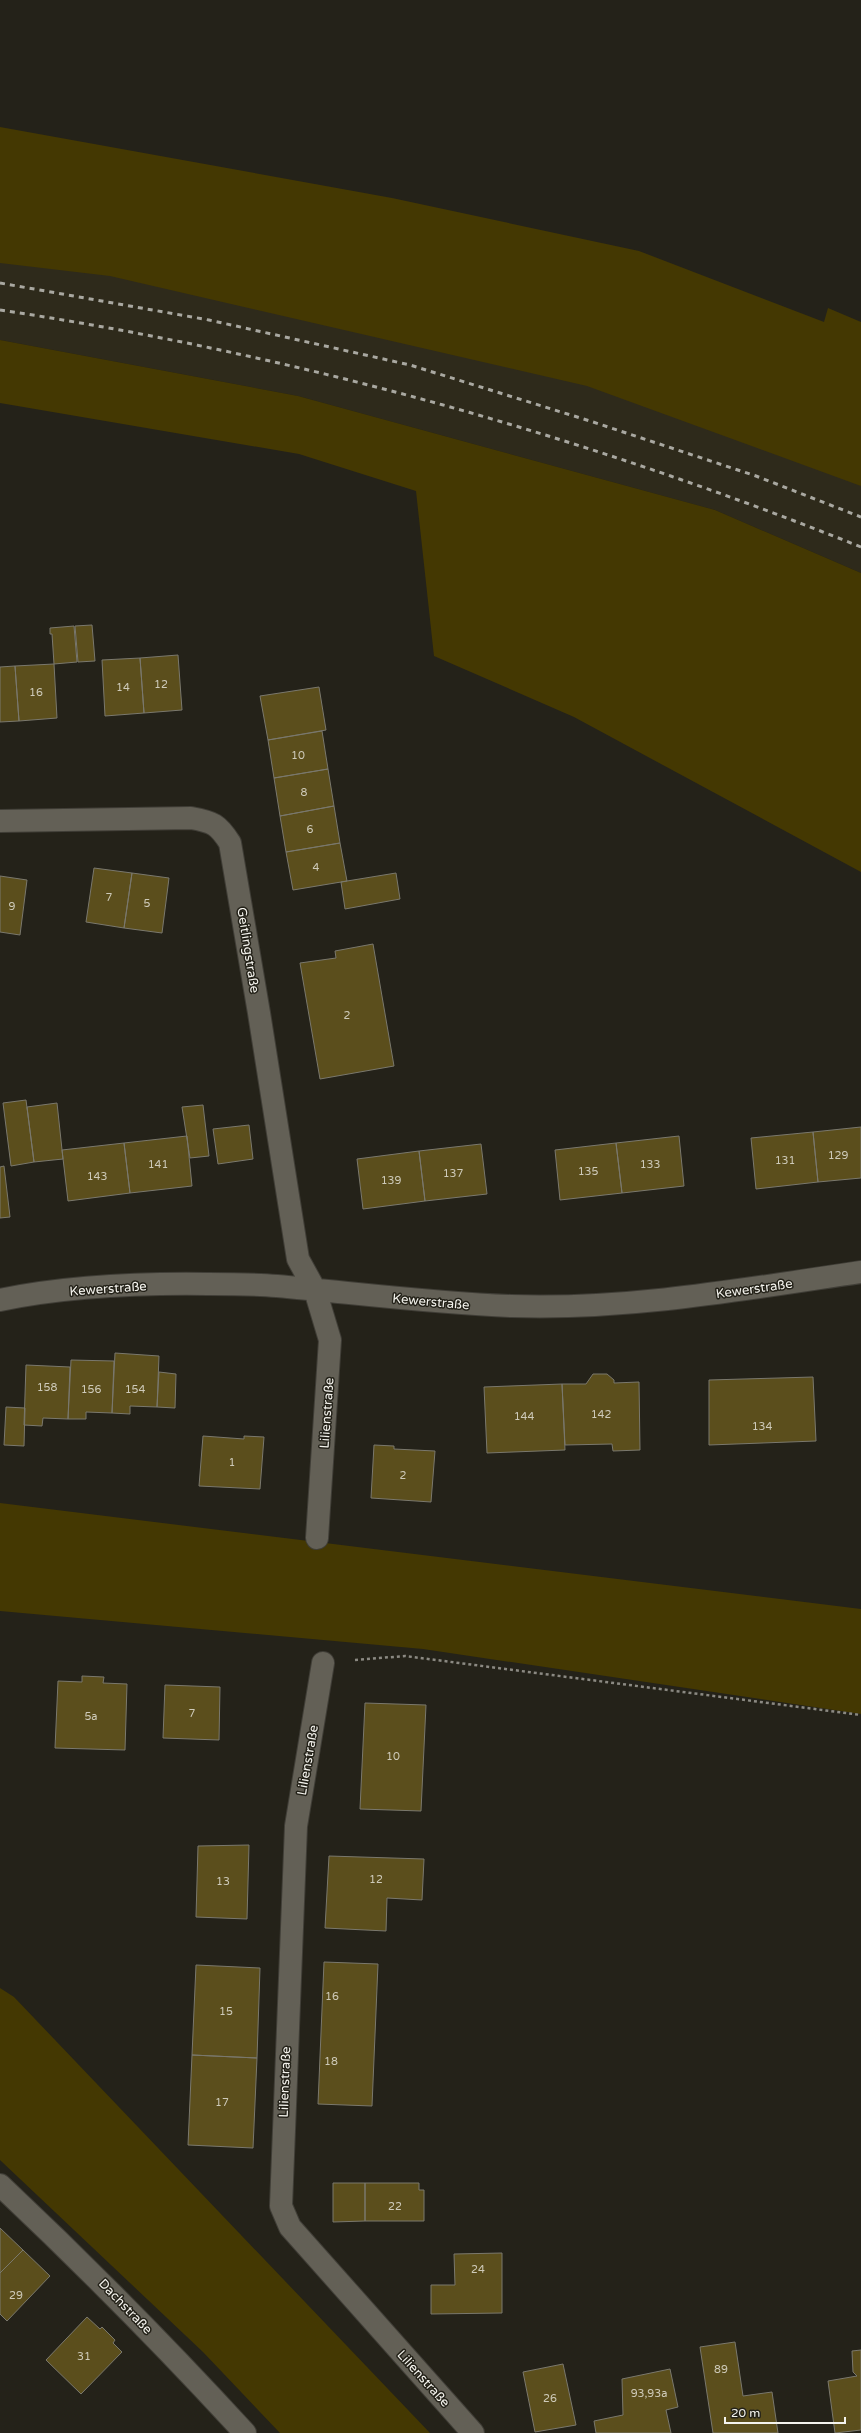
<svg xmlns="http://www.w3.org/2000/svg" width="861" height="2433" font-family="'Varela Round',sans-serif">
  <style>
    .built { fill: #2e2a1b }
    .green { fill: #443802 }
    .building { fill: #5b4e1c; stroke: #7a786d }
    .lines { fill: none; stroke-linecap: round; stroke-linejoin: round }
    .street-casing { stroke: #403e37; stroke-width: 24 }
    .path { stroke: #8b8982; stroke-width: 2.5; stroke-dasharray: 3 3; stroke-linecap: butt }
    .street { stroke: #636056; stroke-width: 22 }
    .rail { stroke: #a9a8a1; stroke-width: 3; stroke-dasharray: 5 5; stroke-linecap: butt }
    .labels { text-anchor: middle; stroke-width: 3; stroke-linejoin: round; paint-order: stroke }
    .number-label { font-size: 11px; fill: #cecab9 }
    .street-label { font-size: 13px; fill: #f4f3ed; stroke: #242219 }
  </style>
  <rect width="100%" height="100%" fill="#242219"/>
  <path class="built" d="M0 193 861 405V573L715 510 298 396 0 340Z"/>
  <path class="green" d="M0 127 392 198 639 251 824 322 828 308 861 322V486L587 386 110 276 0 263Z
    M0 340 298 396 715 510 861 573V872L574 717 434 656 416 491 299 454 0 403Z
    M0 1503 861 1609V1714L423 1649 0 1611Z
    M0 1988 14 1997 430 2433H280L203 2352 0 2160Z"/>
  <path class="building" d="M92 625 95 661 78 662 75 626Z
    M74 626 77 662 54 664 52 634H50V628Z
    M178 655 182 710 144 713 140 658Z
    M140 658 144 713 105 716 102 660Z
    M54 664 57 718 19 721 15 666Z
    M15 666 19 721 0 722V667Z
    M319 687 326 730 268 740 260 696Z
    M322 731 328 769 274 778 268 740Z
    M328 769 334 806 280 816 274 778Z
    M334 806 340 843 286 852 280 816Z
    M340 843 347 881 293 890 286 852Z
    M94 868 132 873 124 928 86 922Z
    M132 873 169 878 162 933 124 928Z
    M396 873 400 899 345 909 341 882Z
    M0 876 27 880 20 935 0 932Z
    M373 944 394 1066 320 1079 300 963 336 958 335 951Z
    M26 1100 34 1162 11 1166 3 1103Z
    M57 1103 63 1159 34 1162 27 1107Z
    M203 1105 209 1156 190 1158 182 1107Z
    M249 1125 253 1159 218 1164 213 1129Z
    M861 1127V1178L818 1182 813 1132Z
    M813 1132 818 1182 756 1189 751 1138Z
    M187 1136 192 1186 130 1193 124 1143Z
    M679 1136 684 1186 622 1193 616 1143Z
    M124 1143 130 1193 68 1201 62 1150Z
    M616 1143 622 1193 560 1200 555 1150Z
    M481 1144 487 1194 425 1201 419 1151Z
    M419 1151 425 1201 363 1209 357 1159Z
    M4 1166 10 1217 0 1218V1167Z
    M115 1353 159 1356 157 1407 130 1406V1414L112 1413Z
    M71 1360 114 1361 112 1413 86 1412V1419H68Z
    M26 1365 70 1367 68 1419 43 1418 42 1426 24 1425Z
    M159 1372 176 1374 175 1408 157 1407Z
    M593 1374H607L614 1380V1383L639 1382 640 1450 613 1451 612 1444 565 1445 562 1384H586Z
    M813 1377 816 1441 709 1445V1380Z
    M562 1384 565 1450 487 1453 484 1387Z
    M6 1407 25 1408 24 1446 4 1445Z
    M203 1436 244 1439V1436L264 1437 260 1489 199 1486Z
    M374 1445 394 1446V1449L435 1451 431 1502 371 1498Z
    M82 1676 104 1677 103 1683 127 1684 125 1750 55 1748 58 1681 82 1682Z
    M165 1685 220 1687 219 1740 163 1738Z
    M365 1703 426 1705 421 1811 360 1809Z
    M249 1845 247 1919 196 1917 198 1846Z
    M329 1856 424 1859 422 1900 387 1898 386 1931 325 1928Z
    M324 1962 378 1964 372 2106 318 2104Z
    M196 1965 260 1968 257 2058 192 2055Z
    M192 2055 257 2058 253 2148 188 2145Z
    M333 2183H365V2221L333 2222Z
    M365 2183H419V2190H424V2221H365Z
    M0 2228 23 2250 0 2273Z
    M23 2250 50 2276 7 2321 0 2314V2273Z
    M502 2253V2313L431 2314V2285H455L454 2254Z
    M87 2317 100 2329 102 2327 115 2340 113 2343 122 2352 81 2394 46 2360Z
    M735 2342 743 2396 772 2392 778 2433H713L700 2347Z
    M861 2350V2430L835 2433 828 2381 857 2376 853 2372 852 2351Z
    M563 2364 576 2425 535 2432 523 2372Z
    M670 2369 678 2407 666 2410 671 2433H596L594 2421 623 2415 622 2379Z"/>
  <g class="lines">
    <g class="street-casing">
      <path id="street" d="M0 821 191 818C213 822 218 824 230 843L259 1013 298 1259 315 1290 330 1340 317 1538
        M0 1300C68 1286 139 1283 208 1284 231 1284 254 1284 277 1286 355 1293 433 1303 511 1306 628 1310 746 1289 861 1272
        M323 1663 296 1826 281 2206 290 2227 473 2433
        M0 2185C85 2265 166 2347 245 2433"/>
    </g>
    <path class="path" d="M355 1660 405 1656 861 1715"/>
    <use href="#street" class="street"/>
    <path class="rail" d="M0 283 209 320 410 365 590 421 756 476 861 517
      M0 310C295 354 584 436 861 547"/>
  </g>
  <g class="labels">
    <g class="number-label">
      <text x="161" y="688">12</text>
      <text x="123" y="691">14</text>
      <text x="36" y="696">16</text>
      <text x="298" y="759">10</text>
      <text x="304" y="796">8</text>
      <text x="310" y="833">6</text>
      <text x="316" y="871">4</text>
      <text x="109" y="901">7</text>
      <text x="147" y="907">5</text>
      <text x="12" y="910">9</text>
      <text x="347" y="1019">2</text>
      <text x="838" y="1159">129</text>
      <text x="785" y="1164">131</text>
      <text x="158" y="1168">141</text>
      <text x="650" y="1168">133</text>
      <text x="588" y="1175">135</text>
      <text x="453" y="1177">137</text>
      <text x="97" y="1180">143</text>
      <text x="391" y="1184">139</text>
      <text x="47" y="1391">158</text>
      <text x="91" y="1393">156</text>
      <text x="135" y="1393">154</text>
      <text x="601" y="1418">142</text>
      <text x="524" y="1420">144</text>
      <text x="762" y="1430">134</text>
      <text x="232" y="1466">1</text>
      <text x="403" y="1479">2</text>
      <text x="192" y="1717">7</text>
      <text x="91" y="1720">5a</text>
      <text x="393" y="1760">10</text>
      <text x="376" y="1883">12</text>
      <text x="223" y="1885">13</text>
      <text x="332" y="2000">16</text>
      <text x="226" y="2015">15</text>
      <text x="331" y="2065">18</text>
      <text x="222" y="2106">17</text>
      <text x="395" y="2210">22</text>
      <text x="478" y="2273">24</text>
      <text x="16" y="2299">29</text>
      <text x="84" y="2360">31</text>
      <text x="721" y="2373">89</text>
      <text x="649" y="2397">93,93a</text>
      <text x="550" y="2402">26</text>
    </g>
    <g class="street-label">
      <text transform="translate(249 950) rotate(81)" y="5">Geitlingstraße</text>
      <text transform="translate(108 1288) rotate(-4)" y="5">Kewerstraße</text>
      <text transform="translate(754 1288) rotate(-8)" y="5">Kewerstraße</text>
      <text transform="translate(431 1301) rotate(5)" y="5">Kewerstraße</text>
      <text transform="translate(326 1413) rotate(-86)" y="5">Lilienstraße</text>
      <text transform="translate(307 1760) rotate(-80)" y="5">Lilienstraße</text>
      <text transform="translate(284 2082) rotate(-88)" y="5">Lilienstraße</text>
      <text transform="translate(126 2306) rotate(46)" y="5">Dachstraße</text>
      <text transform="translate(424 2378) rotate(48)" y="5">Lilienstraße</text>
    </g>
  </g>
  <path d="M725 2417v6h120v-6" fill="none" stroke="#f4f3ed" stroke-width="2"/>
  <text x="731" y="2417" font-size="12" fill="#f4f3ed" stroke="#242219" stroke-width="3" paint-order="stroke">20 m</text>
</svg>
